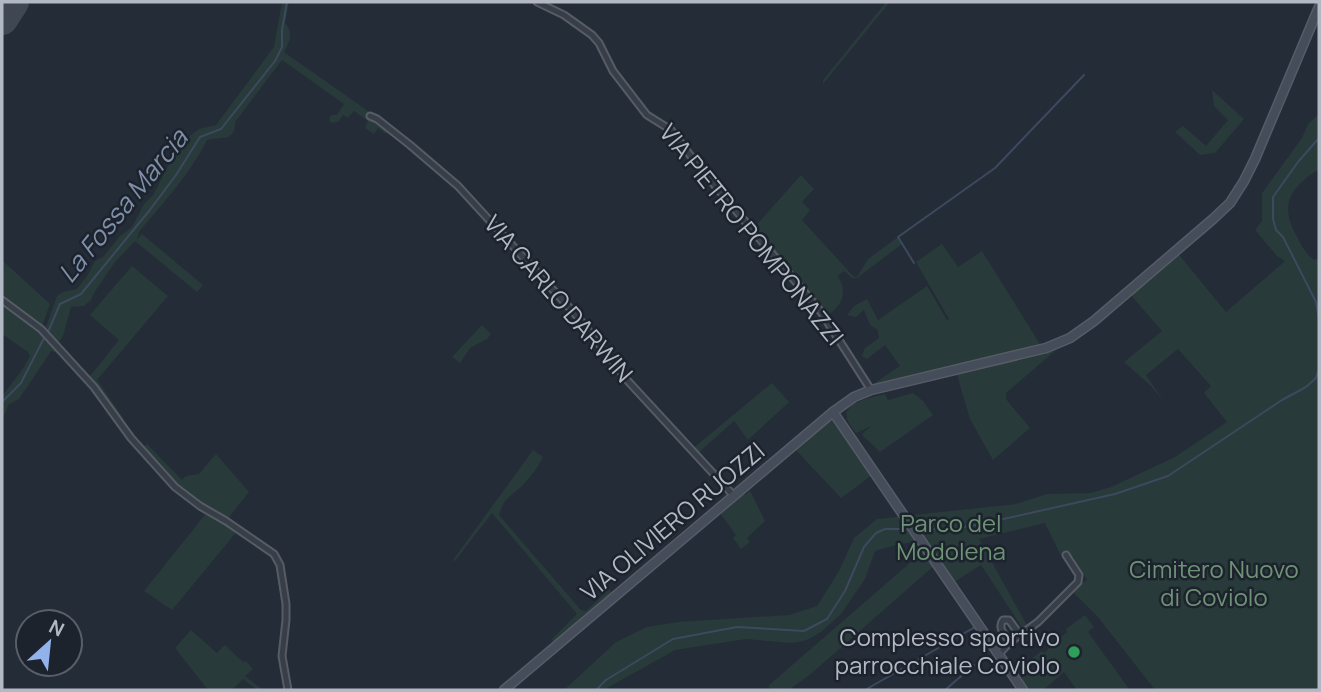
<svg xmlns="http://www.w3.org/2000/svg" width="1321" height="692" viewBox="0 0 1321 692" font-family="Manrope,sans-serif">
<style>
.green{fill:#293a3a}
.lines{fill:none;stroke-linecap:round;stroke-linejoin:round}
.stream{stroke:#3c495e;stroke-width:2}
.runway{stroke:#3f4752;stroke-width:32}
.street-casing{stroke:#565c66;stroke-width:9}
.secondary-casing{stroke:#565c66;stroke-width:11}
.street{stroke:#383e48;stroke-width:5}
.secondary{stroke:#464d5a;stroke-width:8}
.leisure-dot{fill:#2e9e5b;stroke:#1d232d;stroke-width:2.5}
.labels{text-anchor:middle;stroke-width:5;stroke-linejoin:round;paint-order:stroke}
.street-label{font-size:24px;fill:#b3b9c4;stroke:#1d232d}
.park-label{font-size:24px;fill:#6d9276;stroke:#1d232d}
.poi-label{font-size:24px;fill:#b3b9c4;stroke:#1d232d;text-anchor:end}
.water-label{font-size:26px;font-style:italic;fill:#7e8fa9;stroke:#1d232d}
</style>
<rect width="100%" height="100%" fill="#242c37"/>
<g class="green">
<path d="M282,2H289L285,23C294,33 290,41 284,52L368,111L370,116L390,129L386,134L378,128L374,134L365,128L368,121L354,111L348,118L343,115L339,121L333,123L329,121L331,115H337L344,104L282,60L235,122C235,143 222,136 207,140C190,174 163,203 139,232L137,239L142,234L203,285L197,292L135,241L115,262L94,293L91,300L84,306L71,307L63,336L56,346L63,353L51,351L19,399L9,404L2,420V396L22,370L30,356L28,352L2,334V260L50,304L41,329L44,332L57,296L63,292L77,289L87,276L95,261L103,257L119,237L132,227L144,204L153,195L169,164L190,136L199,129L216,125L274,47Z"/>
<polygon points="886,2 890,2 823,84 823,80"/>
<polygon points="1212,90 1244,119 1215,153 1200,155 1175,132 1183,126 1206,146 1228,120 1214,106"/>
<path d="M1319,114V169C1293,186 1279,202 1295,233C1301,244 1304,252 1314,260L1319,258V690H1155L1098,617L1072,591L1087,580L1072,555L1062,558L1045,523L979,539L1029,629L1025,632L981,565L951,584L936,564L812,673L789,690H772L768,686L926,549L921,541L899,544L875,551L865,579L841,614L821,632L809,639L799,642L791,643L746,639L675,650L609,687L605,690H564L616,642L647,627L678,622L789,615L817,606L839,571L854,538L877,519L1016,504L1047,494L1090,493L1111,487L1175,457L1227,422L1204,393L1211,386L1178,349L1146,375L1164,402L1151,386L1124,362L1162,331L1128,292L1176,251L1226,312L1285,261L1277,256L1255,230L1262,221V193L1302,138L1308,124Z"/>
<path d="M801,175L814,189L802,202L810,210L802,220L854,277H857L868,259L898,237L902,244L857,278H852L844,271L838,276C849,294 841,308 824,317L752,230Z"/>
<polygon points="942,244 958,267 982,251 1043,349 1070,338 1006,393 1006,399 1030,428 993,460 970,419 957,375 996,366 998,361 869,387 900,366 885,345 867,359 862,356 865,348 879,338 878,330 870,325 864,310 856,317 847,315 854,306 867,299 878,320 927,286 947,320 949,319 916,262"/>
<polygon points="132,266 168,296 97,380 123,418 119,422 87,380 119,340 90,315"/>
<polygon points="482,325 491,334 487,339 470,348 460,363 452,357"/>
<polygon points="772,383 789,402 748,440 734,421 696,455 691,450"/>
<path d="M913,393L923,401L933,415L880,452L862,435L865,431L872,426L856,433C853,429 848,423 847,418C842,402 874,397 885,394L888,400Z"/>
<polygon points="834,421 843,426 875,473 841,498 793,447 827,422"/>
<polygon points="147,444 182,480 186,476 199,474 216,454 249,492 226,521 239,529 172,610 144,591 208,511 186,496 141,449"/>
<path d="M533,450L543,457C538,468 531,476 523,485C510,498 505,495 499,515L581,610L586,611L609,589L613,594L556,643L551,640L577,614L492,513L455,561L453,560Z"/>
<polygon points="750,491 765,521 747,538 750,542 741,549 733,538 736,535 720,513 742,494 745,495"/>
<polygon points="1085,615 1094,627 1088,632 1129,689 1077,690 1064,672 1043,690 1028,690 1020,679 1036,667 1031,659 1042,651 1044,653 1067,632 1066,629"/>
<polygon points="191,630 217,653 225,645 243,662 246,661 253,669 245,676 263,690 257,690 243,679 232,690 208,690 175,648"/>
</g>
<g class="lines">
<g class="stream">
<polyline points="1319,138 1298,162 1273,197 1273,219 1276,230 1283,237 1316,302 1319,318"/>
<polyline points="914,263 898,237 995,168 1084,75"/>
<polyline points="48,332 60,304 81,294 149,211 176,175 200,137 221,129 275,61 282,47 282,30 287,2"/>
<polyline points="2,402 21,383 45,336"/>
<polyline points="918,529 953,529 981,524 1115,494 1168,476 1282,400 1306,387 1316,378 1319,369"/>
<polyline points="596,690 606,680 673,639 737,627 804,631 827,619 845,591 864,547 876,533 885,529 909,529"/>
<polyline points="865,690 975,627"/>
<polyline points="945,690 974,665"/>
</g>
<polyline class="runway" points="2,19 13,2"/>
<defs>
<g id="street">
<polyline points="537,2 564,15 592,35 599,43 613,71 643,110 647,115 671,130 696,163 821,312 871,390"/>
<polyline points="370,116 377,119 410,145 458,186 577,316 627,380 734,496"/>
<polyline points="2,300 41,329 94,387 131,438 175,487 200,506 226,521 274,554 280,565 286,604 286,620 282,656 288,690"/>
<path d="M1010,642C1005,635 997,628 1003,620H1009L1020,635"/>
<polyline points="999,654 1010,642 1038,622 1078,582 1079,575 1066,555"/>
</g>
<g id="secondary">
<polyline points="833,412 1023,690"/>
<polyline points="504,690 833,412 854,397 871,390 1046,348 1070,338 1094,321 1213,219 1230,203 1244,181 1255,159 1319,7"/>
</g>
</defs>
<use href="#street" class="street-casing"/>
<use href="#secondary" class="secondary-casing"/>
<use href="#street" class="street"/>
<use href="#secondary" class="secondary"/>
</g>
<circle class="leisure-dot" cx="1074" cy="652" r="7"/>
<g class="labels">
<g class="street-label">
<text transform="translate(751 235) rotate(51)" y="8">VIA PIETRO POMPONAZZI</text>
<text transform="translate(558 299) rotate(49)" y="8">VIA CARLO DARWIN</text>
<text transform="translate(673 522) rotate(-40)" y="8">VIA OLIVIERO RUOZZI</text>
</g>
<g class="park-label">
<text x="951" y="532">Parco del<tspan x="951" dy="28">Modolena</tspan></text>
<text x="1214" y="578">Cimitero Nuovo<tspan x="1214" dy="28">di Coviolo</tspan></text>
</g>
<g class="poi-label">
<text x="1060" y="646">Complesso sportivo<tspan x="1060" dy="28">parrocchiale Coviolo</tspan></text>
</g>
<g class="water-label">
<text transform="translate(123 206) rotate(-51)" y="9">La Fossa Marcia</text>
</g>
</g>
<rect width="1321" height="692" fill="none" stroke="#b3b9c4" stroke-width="7"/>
<g transform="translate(49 643) rotate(27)"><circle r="33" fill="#1d232d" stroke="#595f69" stroke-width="2"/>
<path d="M0-5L12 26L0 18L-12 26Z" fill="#91b2ea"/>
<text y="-10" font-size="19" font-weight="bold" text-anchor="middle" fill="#b3b9c4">N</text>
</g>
</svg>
